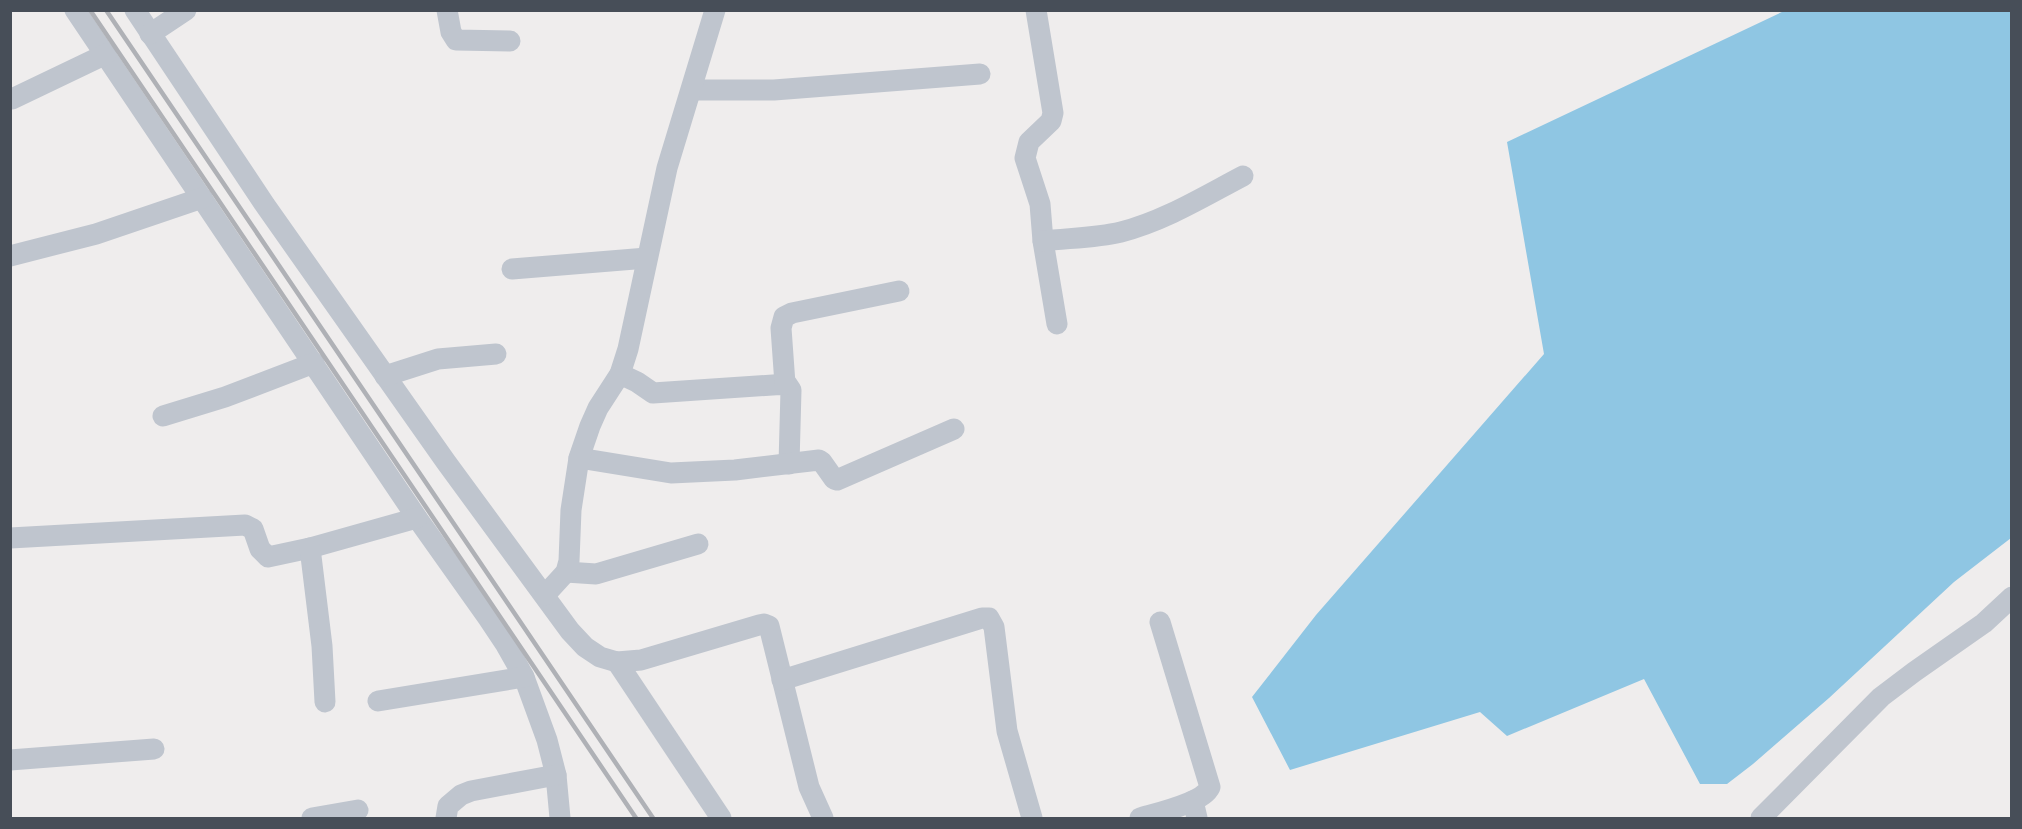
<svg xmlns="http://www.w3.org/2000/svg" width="2022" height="829" viewBox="0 0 2022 829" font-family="Overpass,sans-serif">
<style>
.water{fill:#8fc6e3}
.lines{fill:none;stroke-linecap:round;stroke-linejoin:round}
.street{stroke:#bfc5ce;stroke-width:21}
.rail{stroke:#afb1b6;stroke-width:4.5}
</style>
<rect width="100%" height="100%" fill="#efeded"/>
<polygon class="water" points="1784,11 2011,11 2011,538 1954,582 1829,698 1753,764 1727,784 1700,784 1644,679 1507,736 1480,712 1290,770 1252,697 1316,615 1544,354 1507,142"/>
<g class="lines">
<g class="street">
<polyline points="75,10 417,518 488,618 506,645 524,677 547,740 556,775 560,818"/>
<polyline points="135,10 265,205 446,462 570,631 585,647 600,657 617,662 641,660 759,625 764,624 769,626 809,787 823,818"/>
<polyline points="447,10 451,32 456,40 510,41"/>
<polyline points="1036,10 1053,113 1051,121 1029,142 1025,158 1040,204 1043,241 1057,324"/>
<polyline points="150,34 186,10"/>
<polyline points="692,90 774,90 980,74"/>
<polyline points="12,99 106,54"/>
<path d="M1043,241C1068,238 1096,238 1121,232C1164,221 1203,197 1243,176"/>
<polyline points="10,256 96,234 202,198"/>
<polyline points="512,269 647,258"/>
<polyline points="620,374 637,382 653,393 787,384 791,390 789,464"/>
<polyline points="385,376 438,359 496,354"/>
<polyline points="785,384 781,328 784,317 792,313 899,291"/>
<polyline points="163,416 225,397 314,363"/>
<polyline points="579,458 671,473 735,470 819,460 822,462 834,479 837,480 954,429"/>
<polyline points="10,538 245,525 253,529 260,549 268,557 310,548 417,518"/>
<polyline points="310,548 322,646 325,702"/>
<polyline points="566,572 596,574 698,544"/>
<polyline points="545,595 566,572 569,561 571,510 579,458 590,426 598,408 620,374 628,349 667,168 715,10"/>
<polyline points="617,662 721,818"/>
<polyline points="782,680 982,618 989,618 994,627 1007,731 1032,818"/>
<polyline points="378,701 524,677"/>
<polyline points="10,760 154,749"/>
<polyline points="1193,801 1197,818"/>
<polyline points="312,818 358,810"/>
<polyline points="446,818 448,806 461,795 471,791 556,775"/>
<path d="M1140,818C1157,813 1203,803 1210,787L1160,622"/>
<polyline points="1761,818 1881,697 1914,672 1984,623 2012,597"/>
</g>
<g class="rail">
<polyline points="90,10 636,818"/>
<polyline points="106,10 653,818"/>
</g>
</g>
<rect width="2022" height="829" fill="none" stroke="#474e58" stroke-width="24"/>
</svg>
